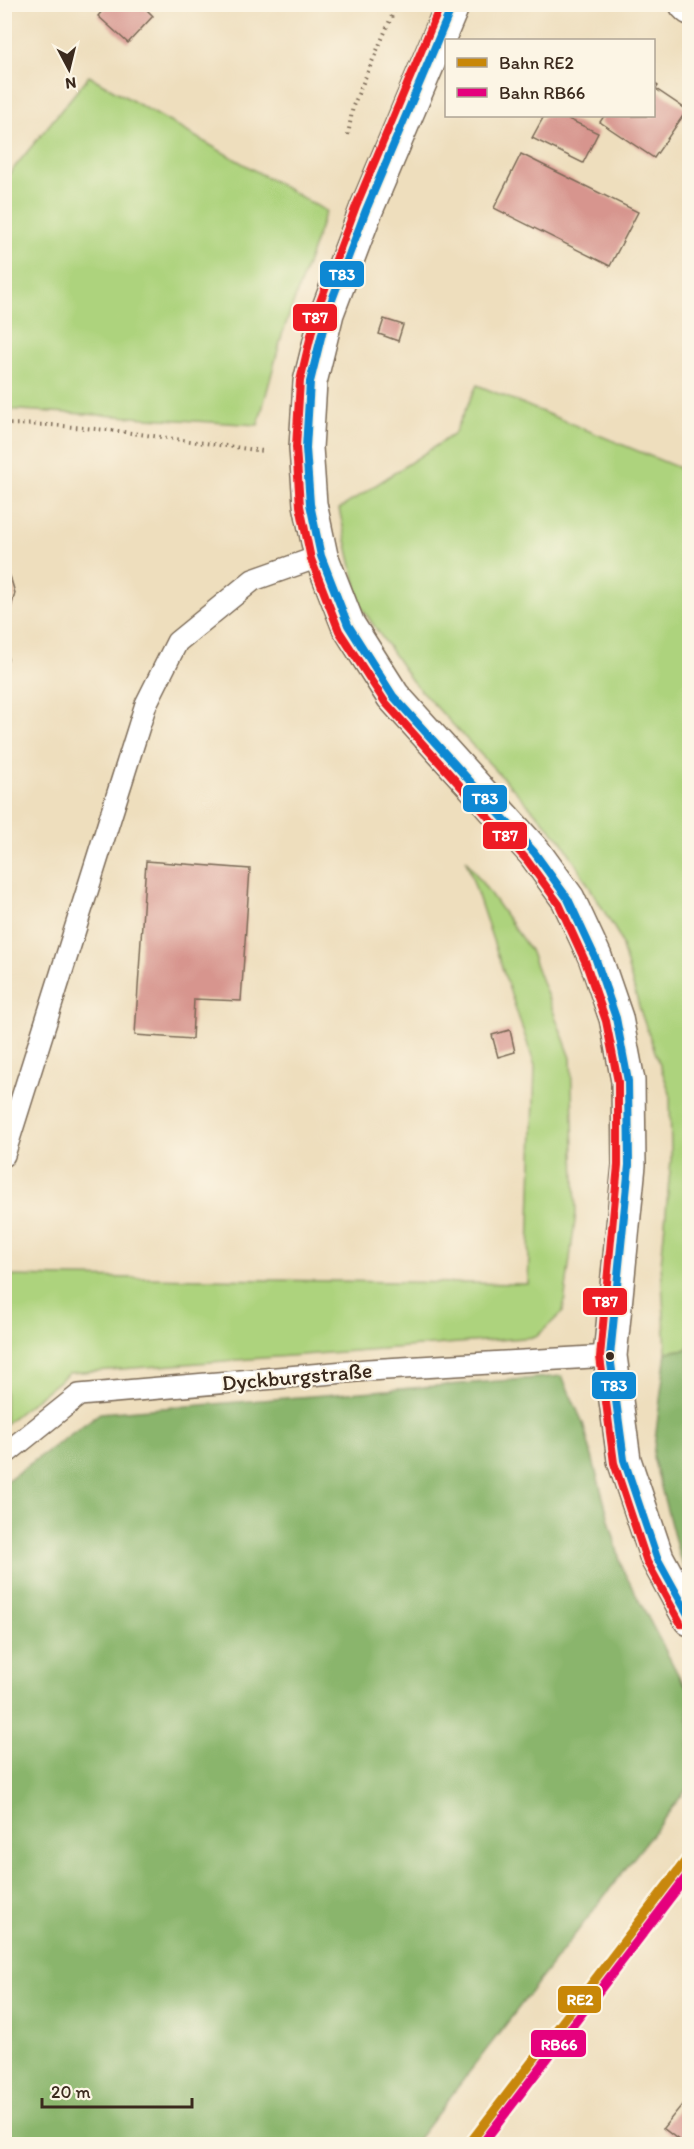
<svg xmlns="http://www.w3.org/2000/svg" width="694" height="2149" viewBox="0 0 694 2149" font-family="Itim,sans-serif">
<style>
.green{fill:#add37d;stroke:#747e4e;stroke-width:1.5}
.forest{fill:#8ab56c;stroke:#627045;stroke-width:1.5}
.building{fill:#d7958e}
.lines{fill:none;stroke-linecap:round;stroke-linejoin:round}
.service-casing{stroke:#7a6956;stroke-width:24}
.minor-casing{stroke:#7a6956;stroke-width:36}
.path{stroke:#7a6956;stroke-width:4;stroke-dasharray:1.5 4.5;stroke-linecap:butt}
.service{stroke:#fff;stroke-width:21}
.minor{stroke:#fff;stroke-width:33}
.bus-1-casing{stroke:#fcf5e5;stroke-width:12}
.bus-2-casing{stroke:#fcf5e5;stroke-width:12}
.bus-1{stroke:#0e88d3;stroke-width:8}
.bus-2{stroke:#ed1c24;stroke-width:8}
.rail-1-casing{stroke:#fcf5e5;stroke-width:14}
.rail-2-casing{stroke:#fcf5e5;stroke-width:14}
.rail-1{stroke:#c88708;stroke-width:9}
.rail-2{stroke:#e5007d;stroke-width:9}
.bus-dot{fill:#3b2a1e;stroke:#fcf5e5;stroke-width:2}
.labels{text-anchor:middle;stroke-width:4.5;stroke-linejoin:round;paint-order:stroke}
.street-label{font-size:22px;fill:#3b2a1e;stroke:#fcf5e5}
.line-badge{stroke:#fcf5e5;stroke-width:2}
.badge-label{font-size:16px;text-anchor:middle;font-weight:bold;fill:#fff}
</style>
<rect width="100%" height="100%" fill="#fcf5e5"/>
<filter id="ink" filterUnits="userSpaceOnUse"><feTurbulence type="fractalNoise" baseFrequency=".0167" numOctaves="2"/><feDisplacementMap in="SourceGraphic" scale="12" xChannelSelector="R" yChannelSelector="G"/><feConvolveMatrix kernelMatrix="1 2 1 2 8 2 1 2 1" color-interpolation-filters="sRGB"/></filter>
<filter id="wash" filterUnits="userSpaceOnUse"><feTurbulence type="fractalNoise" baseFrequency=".008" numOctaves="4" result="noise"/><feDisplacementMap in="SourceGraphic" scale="24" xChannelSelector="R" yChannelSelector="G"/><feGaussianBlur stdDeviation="1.35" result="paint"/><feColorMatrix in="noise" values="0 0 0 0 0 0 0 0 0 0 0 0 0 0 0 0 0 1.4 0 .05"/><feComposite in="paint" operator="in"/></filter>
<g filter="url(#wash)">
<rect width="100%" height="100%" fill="#eedebd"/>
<g class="green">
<polygon points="89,76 326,211 282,335 258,425 5,409 5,179"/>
<polygon points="477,385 689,472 689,1349 666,1352 661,1264 671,1160 670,1093 641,1013 619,936 562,841 412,681 361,607 339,509 454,434"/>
<polygon points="466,860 530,950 571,1058 576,1213 563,1312 536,1337 69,1373 5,1424 5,1276 528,1284 535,1066"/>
</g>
<g class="forest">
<polygon points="689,1349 690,1349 689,1576 680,1559 653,1457 666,1352"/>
<polygon points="562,1376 583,1423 622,1568 679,1676 689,1690 689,1786 414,2144 5,2144 5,1482 100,1413"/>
</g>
<g id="blocks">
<g class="building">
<polygon points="108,4 141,4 153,16 128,43 98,16"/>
<polygon points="654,83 658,86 656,89 687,110 654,158 600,122 604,116 654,116"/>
<polygon points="544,116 562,116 598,133 583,163 532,138"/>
<polygon points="521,154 638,212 610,266 494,208"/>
<polygon points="384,319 403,325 398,341 379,334"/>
<polygon points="5,571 10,576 15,593 11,608 5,615"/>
<polygon points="5,648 8,659 5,672 4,672"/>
<polygon points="146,861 250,869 241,1001 194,999 192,1039 135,1035"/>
<polygon points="510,1030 515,1052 498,1057 492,1035"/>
<polygon points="690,2095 690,2144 684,2144 663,2128"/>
</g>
</g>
</g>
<g filter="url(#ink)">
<use href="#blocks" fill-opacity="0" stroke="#7a6956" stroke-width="1.5"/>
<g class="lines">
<defs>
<g id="service">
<polyline points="4,1155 146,704 177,642 253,580 321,556"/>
<polyline points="4,1455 79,1395 368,1370 610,1356"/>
</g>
<g id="minor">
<polyline points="453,4 366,210 327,313 310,382 306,448 310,504 321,556 348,625 393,696 534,852 568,899 595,957 616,1018 628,1081 629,1165 610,1356 624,1460 657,1558 690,1619"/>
<polyline points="686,4 690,8"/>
</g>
</defs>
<use href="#service" class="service-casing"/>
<use href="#minor" class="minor-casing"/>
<g class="path">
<polyline points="348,135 353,106 397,4"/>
<polyline points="4,424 52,425 117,431 263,451"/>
</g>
<use href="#service" class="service"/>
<use href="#minor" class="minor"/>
<defs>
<polyline id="bus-1" points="453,4 366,210 327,313 310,382 306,448 310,504 321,556 348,625 393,696 534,852 568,899 595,957 616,1018 628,1081 629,1165 610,1356 624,1460 657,1558 690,1618"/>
<polyline id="bus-2" points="441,4 356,206 317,310 300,381 296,447 300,506 311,559 339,631 385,702 526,859 559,904 585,961 606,1021 618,1082 618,1165 600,1357 614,1463 647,1562 681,1624"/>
</defs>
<use href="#bus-1" class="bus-1-casing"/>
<use href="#bus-2" class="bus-2-casing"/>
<use href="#bus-1" class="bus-1"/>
<use href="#bus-2" class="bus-2"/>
<defs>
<polyline id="rail-1" points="469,2144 690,1855"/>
<polyline id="rail-2" points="482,2144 690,1872"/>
</defs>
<use href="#rail-1" class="rail-1-casing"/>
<use href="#rail-2" class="rail-2-casing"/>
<use href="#rail-1" class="rail-1"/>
<use href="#rail-2" class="rail-2"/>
</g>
</g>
<circle class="bus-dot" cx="610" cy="1356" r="5"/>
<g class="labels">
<g class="street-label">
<text transform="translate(297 1376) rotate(-5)" y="8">Dyckburgstraße</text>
</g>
</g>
<g class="line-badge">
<rect x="319" y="260" width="46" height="28" rx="6" fill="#0e88d3"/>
<rect x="292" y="303" width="46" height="29" rx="6" fill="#ed1c24"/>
<rect x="462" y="784" width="46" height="29" rx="6" fill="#0e88d3"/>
<rect x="482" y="821" width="46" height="29" rx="6" fill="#ed1c24"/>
<rect x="582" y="1287" width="46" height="29" rx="6" fill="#ed1c24"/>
<rect x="591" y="1371" width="46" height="29" rx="6" fill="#0e88d3"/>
<rect x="557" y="1985" width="45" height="29" rx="6" fill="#c88708"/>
<rect x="530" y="2029" width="57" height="29" rx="6" fill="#e5007d"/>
</g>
<g class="badge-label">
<text x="342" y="280">T83</text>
<text x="315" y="323">T87</text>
<text x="485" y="804">T83</text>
<text x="505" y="841">T87</text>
<text x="605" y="1307">T87</text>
<text x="614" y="1391">T83</text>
<text x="580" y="2005">RE2</text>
<text x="559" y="2050">RB66</text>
</g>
<rect width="694" height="2149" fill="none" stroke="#fcf5e5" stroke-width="24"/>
<rect x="445" y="39" width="210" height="78" fill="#fcf5e5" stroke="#afa495" stroke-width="1.5"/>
<rect x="457" y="58" width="30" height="9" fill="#c88708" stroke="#afa495" stroke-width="1.5"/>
<text x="499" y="69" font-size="18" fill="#3b2a1e">Bahn RE2</text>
<rect x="457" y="88" width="30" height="9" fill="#e5007d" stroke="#afa495" stroke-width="1.5"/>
<text x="499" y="99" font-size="18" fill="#3b2a1e">Bahn RB66</text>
<g transform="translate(69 69) rotate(173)" stroke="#fcf5e5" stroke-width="4.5" paint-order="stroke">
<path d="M0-4.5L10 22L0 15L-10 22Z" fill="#3b2a1e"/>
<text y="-9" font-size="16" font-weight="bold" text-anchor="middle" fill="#3b2a1e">N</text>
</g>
<path d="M42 2098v9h150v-9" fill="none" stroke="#3b2a1e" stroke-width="3"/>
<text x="51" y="2098" font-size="18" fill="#3b2a1e" stroke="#fcf5e5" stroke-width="4.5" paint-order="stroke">20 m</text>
</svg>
